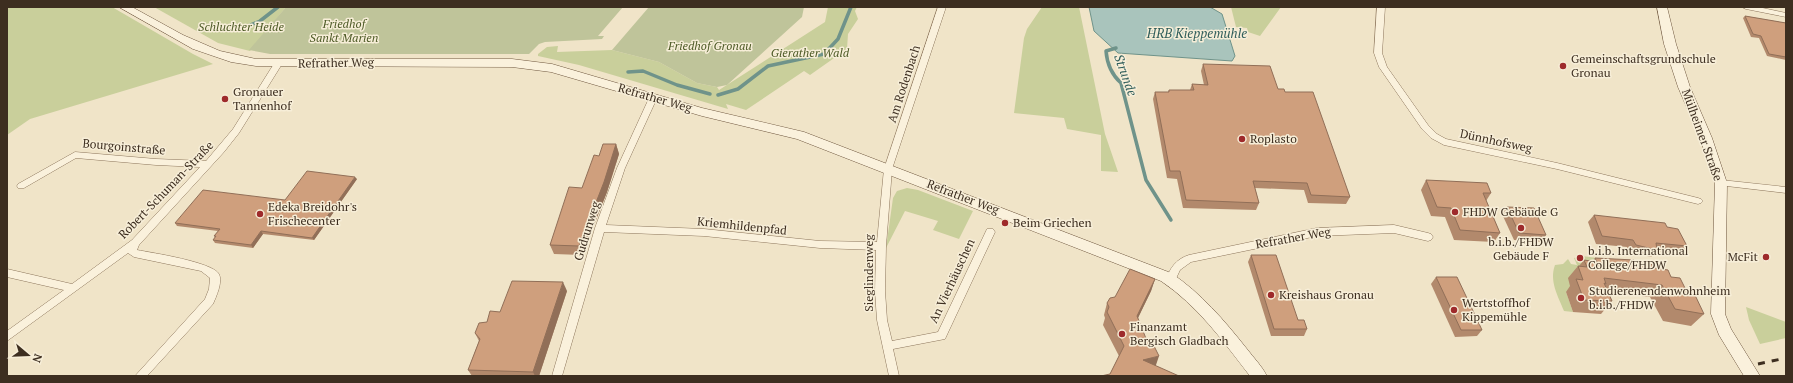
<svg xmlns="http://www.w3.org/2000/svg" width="1793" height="383" viewBox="0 0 1793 383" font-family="'PT Serif',serif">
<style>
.green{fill:#c9cf9b}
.cemetery{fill:#bfc49a}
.water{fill:#a9c4bc;stroke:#6f938a}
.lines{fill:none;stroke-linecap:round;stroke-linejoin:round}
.stream{stroke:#6f938a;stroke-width:3.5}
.street-casing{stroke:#8d765c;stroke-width:1}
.secondary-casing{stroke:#6f573f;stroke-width:1}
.street{fill:#faf1dc;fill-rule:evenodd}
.secondary{fill:#faf1dc;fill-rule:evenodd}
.rail{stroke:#3d2e20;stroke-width:3;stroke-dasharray:7 7;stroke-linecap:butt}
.wall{fill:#b2896c}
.shaded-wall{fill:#916f58}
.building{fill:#cf9f7d;stroke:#916f58}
.poi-dot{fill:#9e2a2b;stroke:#f7eed8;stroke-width:1.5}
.labels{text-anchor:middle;stroke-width:3;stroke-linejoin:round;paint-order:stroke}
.park-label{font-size:12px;font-style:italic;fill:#4d5a26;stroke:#f7eed8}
.poi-label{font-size:12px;fill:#3d2e20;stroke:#f7eed8;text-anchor:start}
.street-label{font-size:12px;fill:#3d2e20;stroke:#f7eed8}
.water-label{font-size:13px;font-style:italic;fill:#2f5d5a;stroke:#f7eed8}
</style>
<rect width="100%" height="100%" fill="#f0e4c8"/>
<g class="green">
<polygon points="7,7 112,7 193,54 213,64 30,119 7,135"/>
<polygon points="154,7 286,7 250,51 218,43"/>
<polygon points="828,7 857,7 855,11 858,19 848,34 847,49 810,75 804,71 746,110 726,104 728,109 579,65 538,56 538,54 547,47 558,46 557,52 612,50 659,62 697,83 717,87 719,90 825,22"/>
<polygon points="1042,7 1079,7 1105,134 1118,172 1101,171 1101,135 1067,129 1064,118 1014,113 1024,38 1027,29"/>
<polygon points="1231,7 1281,7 1260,36 1248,32 1247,28 1236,27"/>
<polygon points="907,188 918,190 973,211 959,239 933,230 938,221 905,211 886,248 893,198 897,191"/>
<path d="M1582,256L1605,259L1573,292H1566L1573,312L1564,311C1558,296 1549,281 1555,265L1563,264L1568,259L1571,264L1577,265L1574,258Z"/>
<polygon points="1746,307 1786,322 1786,338 1760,344 1749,320"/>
</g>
<g class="cemetery">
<polygon points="286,7 623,7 598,36 604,36 602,39 545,42 539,44 529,54 270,54 249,50"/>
<polygon points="649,7 804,7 802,17 727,85 717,87 697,83 659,62 612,50"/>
</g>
<polygon class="water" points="1089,7 1210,7 1222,14 1235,56 1232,61 1118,53 1094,31"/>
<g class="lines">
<g class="stream">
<polyline points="241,29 260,21 278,7"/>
<path d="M1116,48L1106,51C1107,64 1111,74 1121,83L1146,180L1171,220"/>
<polyline points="628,72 643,71 677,85 710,94"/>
<polyline points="718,95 738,89 768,66 824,54 838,39 851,7"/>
</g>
<defs>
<g id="street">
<polygon points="938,7 946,7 892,169 886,246 885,291 887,320 892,341 938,332 987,229 993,229 995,232 945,339 893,349 899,376 889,376 877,320 875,291 876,250 820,248 704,236 604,232 562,376 552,376 595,228 617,168 650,96 656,96 657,98 625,168 606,225 704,229 820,241 877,242 884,169"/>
<polygon points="1377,7 1385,7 1382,53 1387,67 1428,125 1437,134 1446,139 1557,163 1698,198 1701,199 1703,201 1701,203 1698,204 1557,169 1444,145 1431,138 1422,129 1379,67 1374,53"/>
<polygon points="1742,7 1758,7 1786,13 1786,17 1746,9"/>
<path d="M278,61L282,64L239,133L224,152L139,245L137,250C153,253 212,262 219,274C223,282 216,297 213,304L147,376H135L205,299L209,289L210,278L201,271L134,257L128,253L7,341V331L64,290L7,277V269L72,284L132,240L200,167L156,165L76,158L24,188H18L17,186L18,184L75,152L156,159L206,161L233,129L275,62Z"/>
<polygon points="1721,180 1786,187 1786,193 1718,185 1717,183 1718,181"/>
<path d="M1394,225L1428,233L1431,234L1433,237L1431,240L1428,241L1394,233L1317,236L1191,262L1180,270L1174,283L1171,284L1168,283L1166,280C1170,268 1176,259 1189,255L1317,228Z"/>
</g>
<g id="secondary">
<path d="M119,7H132L183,35L220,51L256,59H512L552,64L702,108L804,132L1171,273C1201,293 1224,320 1247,349C1253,357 1262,366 1267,376H1250C1223,341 1198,306 1161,281L797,139L702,116L551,72L512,67L256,66L231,62L193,49Z"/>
<polygon points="1657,7 1667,7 1676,44 1690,87 1712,138 1727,183 1725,314 1731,329 1760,376 1744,376 1719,335 1711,314 1715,183 1700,138 1678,87 1664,44"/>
</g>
</defs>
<use href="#street" class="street-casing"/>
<use href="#secondary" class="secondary-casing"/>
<use href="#street" class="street"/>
<use href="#secondary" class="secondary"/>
<polyline class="rail" points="1758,364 1786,358"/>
</g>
<g class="wall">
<polygon points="1745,16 1786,23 1786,60 1767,56 1759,38 1751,37 1743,18"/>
<polygon points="1203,64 1285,92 1350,197 1346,204 1308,203 1304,190 1255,188 1259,203 1256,210 1183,208 1177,179 1167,178 1153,99 1155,92 1168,92 1169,90 1190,90 1192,84 1204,85 1201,71"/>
<polygon points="616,144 619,154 607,192 582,255 554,254 550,245 582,188 599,156"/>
<polygon points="357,179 314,240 263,234 253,248 215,243 213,240 215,237 214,236 218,231 177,226 175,223 285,200"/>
<polygon points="1426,180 1491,193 1486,201 1500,233 1494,242 1454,240 1445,217 1431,216 1421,190"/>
<polygon points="1507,207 1546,235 1541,242 1514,240 1502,214"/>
<polygon points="1594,215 1667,227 1687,246 1680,253 1657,251 1651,257 1629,252 1627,247 1596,244 1588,222"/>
<polygon points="1251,255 1298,320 1307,329 1304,336 1271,336 1248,262"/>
<polygon points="1595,258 1634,262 1655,268 1671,277 1687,292 1704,314 1691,326 1663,321 1650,297 1608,292 1612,301 1601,314 1573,312 1566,292 1570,286 1568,278 1578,266 1579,266 1584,260 1593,261"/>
<polygon points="1436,277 1482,330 1477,336 1455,337 1431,284"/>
<polygon points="1155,279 1151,291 1138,318 1155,366 1110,374 1119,356 1103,325 1105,318 1104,315 1107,303 1115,297"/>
<polygon points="567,291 539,376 472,376 468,370 479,341 475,333 500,312"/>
</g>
<g class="shaded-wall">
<polygon points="616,144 619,154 607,192 582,255 579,246"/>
<polygon points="355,177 357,179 314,240 312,238"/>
<polygon points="261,231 263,234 253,248 251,245"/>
<polygon points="1155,279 1151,291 1133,328 1137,316"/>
<polygon points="563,282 567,291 539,376 535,376 533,372"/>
<polygon points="1159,356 1155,368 1143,360"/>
</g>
<g class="building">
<polygon points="1745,16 1786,23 1786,57 1769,54 1761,36 1753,34"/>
<polygon points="1203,64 1270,66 1278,89 1284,89 1285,92 1313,92 1350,197 1311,195 1307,183 1253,181 1259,203 1186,200 1180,171 1170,171 1155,92 1169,92 1169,90 1194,90 1192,84 1208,85"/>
<polygon points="603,144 616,144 604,182 579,246 550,245 569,187 582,188 594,155 599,156"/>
<polygon points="307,171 355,177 312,238 261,231 251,245 213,240 216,236 214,236 220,229 175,223 203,190 285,200"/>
<polygon points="1426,180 1487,183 1491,193 1483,193 1500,233 1460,230 1451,208 1437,207"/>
<polygon points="1507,207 1534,208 1546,235 1519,233"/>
<polygon points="1594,215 1665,223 1667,227 1678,229 1687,246 1656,243 1657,250 1636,245 1633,240 1602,236"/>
<polygon points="1251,255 1276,255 1298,320 1304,320 1307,329 1274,329"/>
<polygon points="1595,258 1634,260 1634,262 1654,265 1655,268 1668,270 1671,277 1680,278 1687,292 1694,293 1704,314 1675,309 1662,285 1604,278 1606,284 1604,283 1612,301 1584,300 1576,279 1583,280 1578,266 1587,267 1584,260 1597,262"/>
<polygon points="1130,269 1155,279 1137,316 1147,341 1151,340 1159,356 1143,360 1179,376 1101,376 1110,374 1124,346 1107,312 1109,307 1107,303 1110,298 1115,297"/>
<polygon points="1436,277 1457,277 1482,330 1461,330"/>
<polygon points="512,281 563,282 533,372 468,370 480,339 475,333 479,323 487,322 490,311 500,312"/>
</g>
<g class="poi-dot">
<circle cx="1563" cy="66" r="4"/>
<circle cx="225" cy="99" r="4"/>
<circle cx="1242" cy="139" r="4"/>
<circle cx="1455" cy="212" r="4"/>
<circle cx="260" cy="214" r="4"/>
<circle cx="1005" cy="223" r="4"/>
<circle cx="1521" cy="228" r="4"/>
<circle cx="1766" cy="257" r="4"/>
<circle cx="1580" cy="258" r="4"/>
<circle cx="1271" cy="295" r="4"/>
<circle cx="1581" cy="298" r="4"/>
<circle cx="1454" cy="310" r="4"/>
<circle cx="1122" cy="334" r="4"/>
</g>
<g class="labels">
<g class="park-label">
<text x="344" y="28">Friedhof<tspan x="344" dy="14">Sankt Marien</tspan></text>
<text x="241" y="31">Schluchter Heide</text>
<text x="710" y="50">Friedhof Gronau</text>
<text x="810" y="57">Gierather Wald</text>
</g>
<g class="poi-label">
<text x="1571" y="63">Gemeinschaftsgrundschule<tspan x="1571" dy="14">Gronau</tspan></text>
<text x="233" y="96">Gronauer<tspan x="233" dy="14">Tannenhof</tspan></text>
<text x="1250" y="143">Roplasto</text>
<text x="268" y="211">Edeka Breidohr's<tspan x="268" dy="14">Frischecenter</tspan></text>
<text x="1463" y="216">FHDW Gebäude G</text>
<text x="1013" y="227">Beim Griechen</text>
<text x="1521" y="246" text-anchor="middle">b.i.b./FHDW<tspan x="1521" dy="14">Gebäude F</tspan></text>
<text x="1588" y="255">b.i.b. International<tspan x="1588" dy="14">College/FHDW</tspan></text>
<text x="1758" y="261" text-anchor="end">McFit</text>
<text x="1589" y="295">Studierenendenwohnheim<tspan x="1589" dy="14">b.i.b./FHDW</tspan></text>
<text x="1279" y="299">Kreishaus Gronau</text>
<text x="1462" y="307">Wertstoffhof<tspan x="1462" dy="14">Kippemühle</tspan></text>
<text x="1130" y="331">Finanzamt<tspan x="1130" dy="14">Bergisch Gladbach</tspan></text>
</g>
<g class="street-label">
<text transform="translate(336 63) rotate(-1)" y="4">Refrather Weg</text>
<text transform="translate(904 84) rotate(-72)" y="4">Am Rodenbach</text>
<text transform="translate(655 98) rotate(16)" y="4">Refrather Weg</text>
<text transform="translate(1702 135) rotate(70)" y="4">Mülheimer Straße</text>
<text transform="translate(1496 141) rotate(12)" y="4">Dünnhofsweg</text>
<text transform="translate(124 147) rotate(5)" y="4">Bourgoinstraße</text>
<text transform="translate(166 190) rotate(-46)" y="4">Robert-Schuman-Straße</text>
<text transform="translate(963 197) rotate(21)" y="4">Refrather Weg</text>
<text transform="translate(742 226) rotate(6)" y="4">Kriemhildenpfad</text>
<text transform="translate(587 231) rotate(-73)" y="4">Gudrunweg</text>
<text transform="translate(1293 238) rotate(-10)" y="4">Refrather Weg</text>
<text transform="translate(869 273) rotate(-90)" y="4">Sieglindenweg</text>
<text transform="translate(952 281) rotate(-65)" y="4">An Vierhäuschen</text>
</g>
<g class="water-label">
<text x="1197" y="38">HRB Kieppemühle</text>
<text transform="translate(1126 75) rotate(70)" y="5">Strunde</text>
</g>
</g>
<rect width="1793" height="383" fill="none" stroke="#3d2e20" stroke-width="16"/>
<g transform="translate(28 355) rotate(109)" stroke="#f7eed8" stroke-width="3" paint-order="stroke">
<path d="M0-3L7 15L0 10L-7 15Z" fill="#3d2e20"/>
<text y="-6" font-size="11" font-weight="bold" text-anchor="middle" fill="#3d2e20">N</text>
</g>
</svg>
